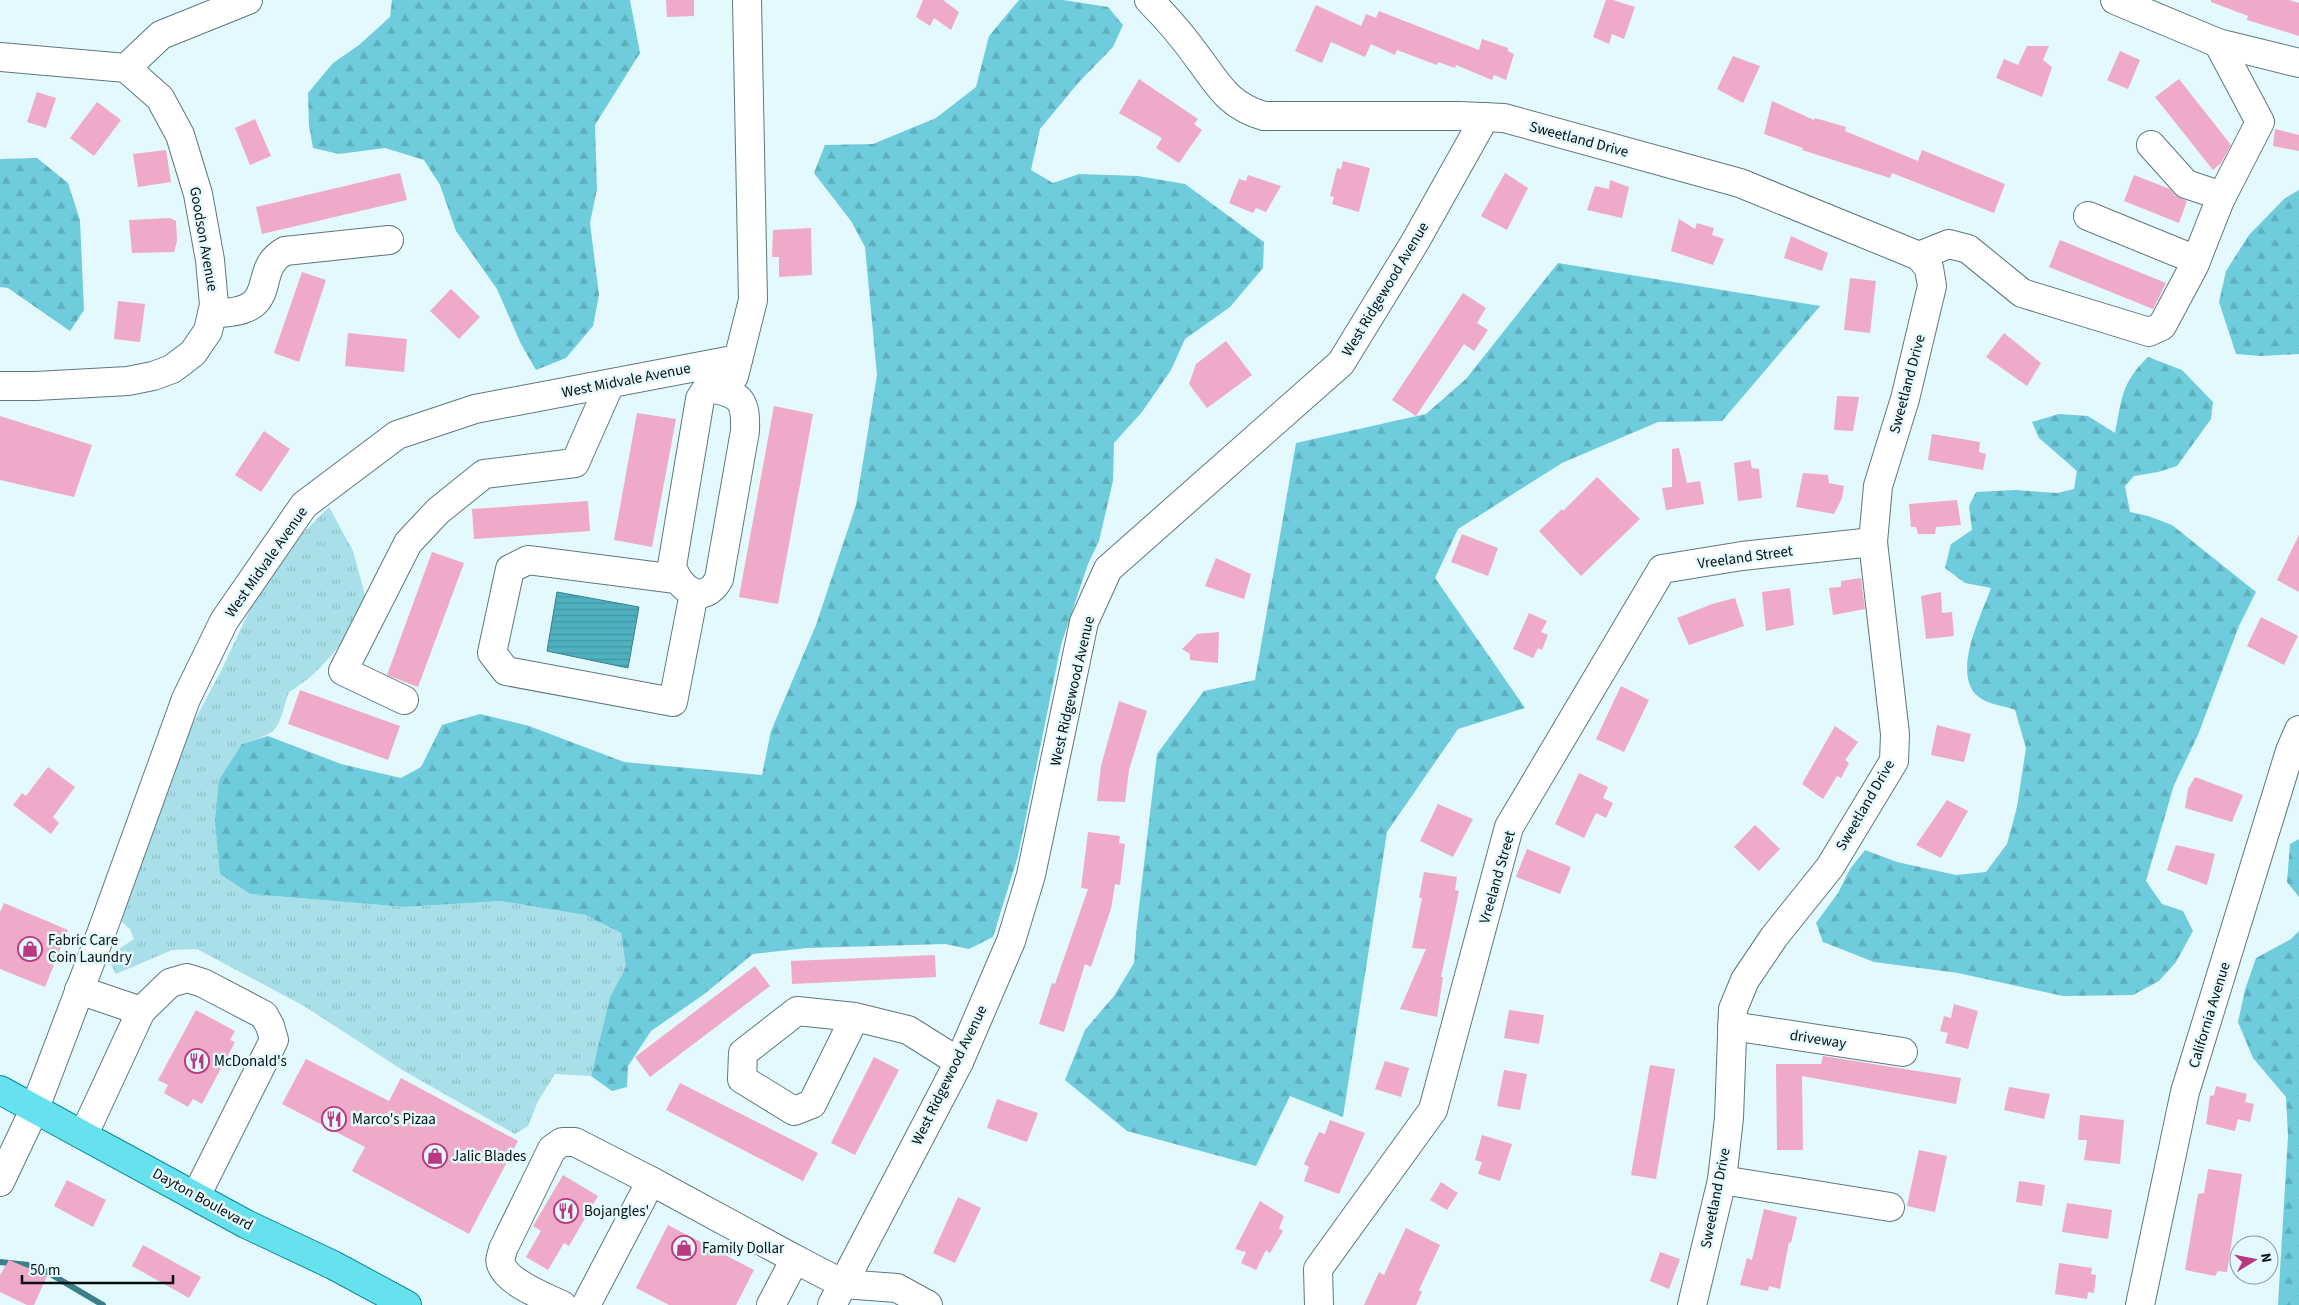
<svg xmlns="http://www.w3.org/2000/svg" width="2299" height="1305" viewBox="0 0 2299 1305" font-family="'Source Sans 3',sans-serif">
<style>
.grass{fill:url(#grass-tufts)}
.forest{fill:url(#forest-firs)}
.water{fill:url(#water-rules);stroke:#39808b}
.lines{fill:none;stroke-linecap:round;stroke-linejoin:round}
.stream{stroke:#39808b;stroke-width:6}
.building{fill:#efa9c9}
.minor-casing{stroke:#5e787c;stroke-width:30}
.major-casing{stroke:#048a9a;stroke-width:30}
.minor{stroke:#fff;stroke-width:28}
.major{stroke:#68e1ef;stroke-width:28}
.labels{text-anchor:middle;stroke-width:5;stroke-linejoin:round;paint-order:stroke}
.street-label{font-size:15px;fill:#060f11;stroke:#e3f9fd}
.poi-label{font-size:15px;fill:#060f11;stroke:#e3f9fd;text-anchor:start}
</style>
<defs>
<pattern id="grass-tufts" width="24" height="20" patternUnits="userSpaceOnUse" patternTransform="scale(1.25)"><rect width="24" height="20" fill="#a8dfe8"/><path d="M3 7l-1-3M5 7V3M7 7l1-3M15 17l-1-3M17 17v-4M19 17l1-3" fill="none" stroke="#8fbec6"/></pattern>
<pattern id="forest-firs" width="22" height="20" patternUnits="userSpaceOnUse" patternTransform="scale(1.25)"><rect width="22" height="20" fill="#6eccdc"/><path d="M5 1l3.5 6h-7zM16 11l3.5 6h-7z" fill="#5eaebc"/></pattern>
<pattern id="water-rules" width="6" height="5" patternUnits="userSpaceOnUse" patternTransform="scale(1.25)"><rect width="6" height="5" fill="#4fb0bf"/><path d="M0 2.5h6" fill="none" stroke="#4396a3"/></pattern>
</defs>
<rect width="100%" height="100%" fill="#e3f9fd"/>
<path class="grass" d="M329,507L353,551L368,606C347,637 322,673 289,692C276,730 283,731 242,744L220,874L250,894L405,907L500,901L585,915L621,933L626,967L610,997L591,1076L555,1074L538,1101L528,1126L515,1134L404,1071L304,1006L197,949L172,950L116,974L108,959L111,954L134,939L130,929L121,921L122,909L168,770L221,671L253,603L303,533Z"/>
<g class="forest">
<polygon points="392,0 630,0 640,53 595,125 597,189 590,223 599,295 593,326 566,358 536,370 521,344 497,289 456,231 440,185 424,160 385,148 339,154 313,148 309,125 308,93 333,63 359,45 390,17"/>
<polygon points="1019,0 1063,0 1108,7 1123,25 1113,47 1079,82 1040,129 1031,170 1053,183 1079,174 1138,176 1185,184 1264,242 1263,268 1230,307 1185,339 1171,370 1142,412 1114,443 1113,481 1099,541 1088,564 1061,645 1018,856 993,937 969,949 945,944 807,948 753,954 703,995 651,1031 628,1066 627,1087 612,1091 591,1076 610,997 626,967 621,933 585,915 500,901 405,907 250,894 220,874 215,821 219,780 242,744 268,736 341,764 401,778 421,767 442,725 480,714 529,726 624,762 762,775 771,731 816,625 856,505 877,375 865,247 851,221 814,173 825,145 873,144 936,118 976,87 989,36"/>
<polygon points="37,158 68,183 80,220 84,310 70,331 8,288 0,287 0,159"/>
<polygon points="2299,190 2299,354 2261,356 2236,354 2219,302 2226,271 2249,235 2285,198"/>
<polygon points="1558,263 1820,306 1722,421 1658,422 1562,463 1458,529 1435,578 1525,708 1458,729 1387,832 1343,1117 1290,1096 1256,1166 1127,1131 1065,1080 1085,1030 1114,996 1134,963 1137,924 1157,754 1204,691 1255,680 1296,443 1426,414 1466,379"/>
<path d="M2148,357L2182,370L2213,402L2211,419L2177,466L2158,472L2134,476L2125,486L2130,512L2148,516L2172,525L2256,592L2239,626L2198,735L2174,785L2146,881L2162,904L2183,911L2193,931L2176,962L2159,981L2133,995L2063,996L1958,973L1874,962L1823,942L1816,923L1838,893L1850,869L1865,850L1897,862L1956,875L1986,872L2007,844L2017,807L2026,748L2015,710C2005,706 1987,704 1979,697C1950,675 1982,614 1991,588L1965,583L1945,568L1951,544L1972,530L1969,506L1976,492L2015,490L2057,493L2074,489L2077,471L2039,438L2032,422L2059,414L2088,416L2115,433C2122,399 2121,383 2148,357Z"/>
<polygon points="2299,839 2299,897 2287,882 2290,844"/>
<polygon points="2299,931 2299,1305 2278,1305 2288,1136 2286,1097 2253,1058 2238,1022 2245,990 2256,958 2291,939"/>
</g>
<polygon class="water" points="557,592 639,607 628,668 547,651"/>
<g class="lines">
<polyline class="stream" points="0,1262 37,1266 103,1305"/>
</g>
<g class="building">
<polygon points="666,0 694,0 694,16 667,17"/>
<polygon points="923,0 943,0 959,12 951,30 934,18 930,26 916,17"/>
<polygon points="1606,0 1613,0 1635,7 1624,39 1612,34 1609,44 1593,37"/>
<polygon points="2211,0 2289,0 2299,3 2299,36 2247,20 2248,16 2211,2"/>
<polygon points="1316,5 1361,26 1366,14 1376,18 1379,11 1479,50 1482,39 1508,48 1508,51 1514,54 1506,80 1494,75 1492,80 1456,65 1455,68 1438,62 1437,65 1397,50 1395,55 1371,44 1365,57 1331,42 1322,63 1295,51"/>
<polygon points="2027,46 2049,46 2043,60 2052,67 2042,97 1996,78 2004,59 2018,65"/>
<polygon points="2120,51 2140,60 2128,89 2107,80"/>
<polygon points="1733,56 1760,66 1743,103 1717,89"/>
<polygon points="1139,79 1198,119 1194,124 1202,130 1179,163 1156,148 1162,138 1119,113"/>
<polygon points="2179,79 2231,145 2221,163 2213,170 2155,97"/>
<polygon points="37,92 56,98 46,128 27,122"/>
<polygon points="1772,101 1814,120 1815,118 1846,127 1845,131 1918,161 1922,150 2005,184 1994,213 1892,173 1890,178 1802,150 1803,148 1764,134"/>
<polygon points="97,102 121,120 94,156 70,138"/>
<polygon points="255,119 271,156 250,165 235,128"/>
<polygon points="2275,129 2299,135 2299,151 2273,146"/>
<polygon points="166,150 171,182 138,187 133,154"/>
<polygon points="1343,161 1370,168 1359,212 1332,204 1334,197 1330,196 1337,168 1341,169"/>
<polygon points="400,173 407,200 262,234 256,207"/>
<polygon points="1505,173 1528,188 1507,230 1481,216"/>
<polygon points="1248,175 1281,186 1266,212 1256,208 1253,213 1229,203 1239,179 1246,181"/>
<polygon points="2134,175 2170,189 2175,195 2187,201 2179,223 2124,201"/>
<polygon points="1610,180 1629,187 1622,218 1587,210 1595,186 1609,189"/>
<polygon points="170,218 176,221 177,241 174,252 132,253 129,220"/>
<polygon points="1679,219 1695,229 1697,223 1714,228 1712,235 1724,239 1713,265 1671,251"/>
<polygon points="811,228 812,275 779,277 779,257 772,257 773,230"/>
<polygon points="1791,236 1828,253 1822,271 1784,258"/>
<polygon points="2060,240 2166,283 2153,309 2049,267"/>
<polygon points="302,272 326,280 299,362 274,353"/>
<polygon points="1850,278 1876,281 1870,333 1844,330"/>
<polygon points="451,289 480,317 459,339 430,311"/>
<polygon points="1463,293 1486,308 1477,323 1488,330 1474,351 1464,344 1416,416 1392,400"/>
<polygon points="118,301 145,304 140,342 114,339"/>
<polygon points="348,333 407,339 404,372 345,366"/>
<polygon points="2004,333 2041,363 2027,386 1986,357"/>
<polygon points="1226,341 1252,375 1207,408 1189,384 1196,364"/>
<polygon points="1837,396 1859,397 1853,431 1834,430"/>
<polygon points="774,406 813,414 778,604 739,597"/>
<polygon points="637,413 676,419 652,547 614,540"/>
<polygon points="0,416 92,445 74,497 0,480"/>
<polygon points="264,431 290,449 261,492 235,475"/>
<polygon points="1932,434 1980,442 1979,452 1986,454 1983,470 1928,460"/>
<polygon points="1679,448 1687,483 1700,481 1704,504 1666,510 1662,488 1672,487 1672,449"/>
<polygon points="1750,460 1752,468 1759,469 1762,498 1738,501 1734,463"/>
<polygon points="1803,473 1828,475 1829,483 1844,486 1842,498 1834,514 1796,507"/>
<polygon points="1597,477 1640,519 1581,576 1539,531 1562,509 1563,511"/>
<polygon points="1957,500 1961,525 1936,527 1935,534 1918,534 1916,527 1911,527 1909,504"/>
<polygon points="588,501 590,531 474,539 472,509"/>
<polygon points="1462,534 1498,548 1488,576 1451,562"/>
<polygon points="2299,535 2299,592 2277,580"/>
<polygon points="432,552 464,563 418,687 387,675"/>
<polygon points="1216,558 1251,574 1244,599 1205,586"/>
<polygon points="1861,578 1865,609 1833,615 1829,588 1841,587 1841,581"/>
<polygon points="1790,588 1794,625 1766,631 1762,592"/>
<polygon points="1941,592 1942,613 1952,612 1954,636 1926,639 1921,596"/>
<polygon points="1735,598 1744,626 1689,645 1677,618 1712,604"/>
<polygon points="1529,613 1547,621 1541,632 1548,635 1542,650 1538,648 1533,658 1513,649"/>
<polygon points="2261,617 2298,636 2284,665 2247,646"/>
<polygon points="1219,632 1218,663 1190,660 1190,654 1182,649 1197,634"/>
<polygon points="1621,686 1649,700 1624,752 1596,739"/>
<polygon points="300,690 400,726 388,760 288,724"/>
<polygon points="1119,701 1147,711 1129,770 1125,802 1097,801 1101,766"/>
<polygon points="1937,725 1971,734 1964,762 1931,755"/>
<polygon points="1835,726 1858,742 1845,760 1849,763 1841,778 1837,776 1823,799 1802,784"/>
<polygon points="48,767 75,787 53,817 59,823 51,834 13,805 22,793 26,796"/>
<polygon points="1579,773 1608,787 1603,798 1613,803 1606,818 1596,813 1584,838 1555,824"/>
<polygon points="2195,777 2243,795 2232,822 2185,808 2188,789"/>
<polygon points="1947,800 1968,811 1941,858 1916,845"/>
<polygon points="1438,804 1473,819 1453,857 1420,841"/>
<polygon points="1755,825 1780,849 1759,871 1734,847"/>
<polygon points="1088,832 1120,836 1119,843 1125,844 1120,885 1115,884 1111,909 1091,967 1085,964 1064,1032 1039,1024 1052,983 1055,984 1088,889 1081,888"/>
<polygon points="2176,845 2215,854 2207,885 2167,870"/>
<polygon points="1527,849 1571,867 1560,894 1516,877"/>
<polygon points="1424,872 1457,877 1455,890 1459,891 1441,977 1443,977 1437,1017 1400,1009 1426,949 1412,948 1422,898 1419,898"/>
<polygon points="4,903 68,930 45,987 0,969 0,912"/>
<polygon points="935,955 936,977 792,984 791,961"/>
<polygon points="755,966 770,986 650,1077 635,1057"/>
<polygon points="1954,1004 1978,1011 1968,1049 1945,1043 1948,1033 1940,1031 1944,1016 1951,1018"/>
<polygon points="196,1010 235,1031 230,1040 235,1042 202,1104 193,1099 188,1107 164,1093 168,1085 158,1080"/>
<polygon points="1509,1010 1544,1015 1539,1044 1504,1038"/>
<polygon points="1823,1056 1961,1078 1956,1104 1802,1076 1803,1150 1777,1150 1776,1064 1821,1064"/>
<polygon points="874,1057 899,1070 855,1155 831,1143"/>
<polygon points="306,1059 389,1101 401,1078 518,1141 469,1234 352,1171 365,1147 282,1104"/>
<polygon points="1385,1061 1409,1068 1401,1097 1375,1089"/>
<polygon points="1650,1065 1675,1069 1656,1179 1631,1175"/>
<polygon points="1504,1070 1527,1074 1520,1110 1497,1106"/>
<polygon points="680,1083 818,1153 803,1181 666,1110"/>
<polygon points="2216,1086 2247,1094 2245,1102 2254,1104 2250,1122 2238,1119 2235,1131 2206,1124 2210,1096 2214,1095"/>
<polygon points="2009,1087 2050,1094 2044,1119 2004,1110"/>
<polygon points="997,1099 1038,1113 1027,1142 987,1128"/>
<polygon points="2080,1115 2124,1120 2120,1164 2084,1160 2087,1140 2078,1140"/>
<polygon points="1330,1120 1365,1133 1339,1194 1304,1181 1309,1167 1304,1164 1319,1132 1325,1134"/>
<polygon points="1482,1135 1512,1144 1500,1181 1478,1174 1482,1162 1475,1160"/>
<polygon points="1919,1150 1947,1156 1935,1212 1907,1206"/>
<polygon points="2208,1169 2242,1174 2227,1272 2218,1271 2215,1276 2185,1270 2198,1194 2204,1193"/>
<polygon points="563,1175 598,1196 569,1246 564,1243 548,1270 526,1257 541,1231 533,1226"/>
<polygon points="67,1180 106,1200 93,1227 54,1206"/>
<polygon points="2019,1181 2045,1185 2042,1206 2016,1202"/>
<polygon points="1441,1182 1458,1193 1447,1210 1430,1200"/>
<polygon points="958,1197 981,1208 955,1263 933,1253"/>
<polygon points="1260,1201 1284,1216 1279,1228 1283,1231 1270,1253 1266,1250 1256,1270 1241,1263 1246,1252 1235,1249"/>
<polygon points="2067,1203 2112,1210 2108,1239 2062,1232"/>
<polygon points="1764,1209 1797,1217 1791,1243 1789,1242 1780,1289 1769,1286 1768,1291 1740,1285 1747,1258 1752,1260"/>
<polygon points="668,1225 754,1270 736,1305 669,1305 636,1288"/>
<polygon points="1406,1228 1440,1245 1419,1290 1422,1292 1416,1305 1364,1305 1379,1272 1384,1275"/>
<polygon points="143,1245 201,1277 189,1298 132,1266"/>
<polygon points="1660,1252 1680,1259 1669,1289 1650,1281"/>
<polygon points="9,1260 47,1276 34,1305 27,1305 0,1292 0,1275"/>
<polygon points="2059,1263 2092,1268 2091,1274 2096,1275 2094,1293 2088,1292 2087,1299 2055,1294"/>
</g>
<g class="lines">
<defs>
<g id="minor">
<path d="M1149,0C1167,18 1184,38 1199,59C1219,86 1229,106 1264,116H1459L1504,118L1740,183L1919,256L1929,268L1932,286L1905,399L1878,486L1873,542L1895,734L1894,761L1830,867L1774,937L1745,980L1733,1009L1729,1118L1722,1180L1692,1305"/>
<polyline points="2115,0 2218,43 2299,63"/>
<polyline points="0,57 126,68 160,98 180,135 198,194 210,260 214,305 208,331 193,353 172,369 153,376 128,381 36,386 0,386"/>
<polyline points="126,68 161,35 248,0"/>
<polyline points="2151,145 2186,184 2222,196"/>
<polyline points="2088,216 2196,260"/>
<polyline points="1919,256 1949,244 1968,249 2022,293 2149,332 2162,326 2194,266 2220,200 2260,122 2218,43"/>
<path d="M212,313C286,314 248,271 285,251L389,240"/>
<polyline points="734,376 753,300 747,0"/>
<path d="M714,389C742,394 746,403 745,431L719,579C704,607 679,590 672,566L700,399L705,391Z"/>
<polyline points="676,579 528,560 510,569 492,653 506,671 673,702 694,593"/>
<polyline points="404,700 343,671 408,543 438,511 484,474 575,463 610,384"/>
<polyline points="79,990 141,1011 170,983 187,978 203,983 264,1015 270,1026 274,1040 196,1196"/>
<polyline points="855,1017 812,1104 794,1111 742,1079 743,1053 797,1011 855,1017 908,1030 959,1062"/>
<polyline points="1732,1026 1903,1052"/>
<polyline points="84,1134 141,1011"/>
<polyline points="1722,1180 1890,1207"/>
<polyline points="651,1181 795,1259 771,1305"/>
<polyline points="0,1182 35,1108 102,931 186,699 224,621 304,505 397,435 475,409 738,359"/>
<polyline points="795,1259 843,1284 897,1288 928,1305"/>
<path d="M562,1305C545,1297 507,1283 501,1264C499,1260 502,1254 503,1249L552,1149L562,1142H575L651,1181L586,1305"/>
<polyline points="832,1305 959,1062 1011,941 1031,875 1084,622 1108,569 1341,363 1415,242 1485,117"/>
<polyline points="1319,1305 1318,1269 1433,1110 1509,827 1662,569 1742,556 1873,542"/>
<polyline points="2140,1305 2185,1092 2290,751 2299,730"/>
</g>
<polyline id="major" points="0,1090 246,1224 333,1265 407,1305"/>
</defs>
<use href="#minor" class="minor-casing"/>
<use href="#major" class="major-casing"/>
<use href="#minor" class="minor"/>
<use href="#major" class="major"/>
</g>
<defs>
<symbol id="shop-ring" viewBox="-11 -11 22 22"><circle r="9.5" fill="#e3f9fd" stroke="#ba3881" stroke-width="1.5"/><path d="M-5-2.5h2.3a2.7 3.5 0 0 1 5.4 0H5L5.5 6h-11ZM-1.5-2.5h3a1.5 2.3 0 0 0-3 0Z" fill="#ba3881"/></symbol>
<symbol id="restaurant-ring" viewBox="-11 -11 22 22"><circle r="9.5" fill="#e3f9fd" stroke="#ba3881" stroke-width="1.5"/><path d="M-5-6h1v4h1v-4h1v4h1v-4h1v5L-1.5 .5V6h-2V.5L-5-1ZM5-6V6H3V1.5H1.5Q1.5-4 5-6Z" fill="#ba3881"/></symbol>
</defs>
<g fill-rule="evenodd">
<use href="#shop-ring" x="16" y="935" width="28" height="28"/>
<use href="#restaurant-ring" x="183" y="1047" width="28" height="28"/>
<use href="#restaurant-ring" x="320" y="1105" width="28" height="28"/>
<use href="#shop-ring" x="421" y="1142" width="28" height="28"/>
<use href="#restaurant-ring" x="552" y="1197" width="28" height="28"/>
<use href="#shop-ring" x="670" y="1234" width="28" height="28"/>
</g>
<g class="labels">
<g class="street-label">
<text transform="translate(1579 139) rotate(15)" y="5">Sweetland Drive</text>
<text transform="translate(204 239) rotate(80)" y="5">Goodson Avenue</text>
<text transform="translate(1385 289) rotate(-59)" y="5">West Ridgewood Avenue</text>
<text transform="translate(626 380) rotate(-11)" y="5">West Midvale Avenue</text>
<text transform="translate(1907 384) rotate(-75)" y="5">Sweetland Drive</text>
<text transform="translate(1745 557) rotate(-8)" y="5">Vreeland Street</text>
<text transform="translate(266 562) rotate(-55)" y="5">West Midvale Avenue</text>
<text transform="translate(1072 691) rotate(-77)" y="5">West Ridgewood Avenue</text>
<text transform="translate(1865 805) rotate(-60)" y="5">Sweetland Drive</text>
<text transform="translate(1497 877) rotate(-74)" y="5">Vreeland Street</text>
<text transform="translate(2209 1015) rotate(-73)" y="5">California Avenue</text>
<text transform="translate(1818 1039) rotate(9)" y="5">driveway</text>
<text transform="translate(949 1075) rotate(-64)" y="5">West Ridgewood Avenue</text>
<text transform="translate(1715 1198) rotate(-79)" y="5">Sweetland Drive</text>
<text transform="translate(203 1199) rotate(29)" y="5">Dayton Boulevard</text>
</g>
<g class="poi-label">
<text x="48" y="945">Fabric Care<tspan x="48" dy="17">Coin Laundry</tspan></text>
<text x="214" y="1066">McDonald's</text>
<text x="352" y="1124">Marco's Pizaa</text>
<text x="452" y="1161">Jalic Blades</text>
<text x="584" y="1216">Bojangles'</text>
<text x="702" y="1253">Family Dollar</text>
</g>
</g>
<g transform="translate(2254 1260) rotate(80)"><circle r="24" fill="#e3f9fd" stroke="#8b9b9f"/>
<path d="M0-4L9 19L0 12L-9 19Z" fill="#ba3881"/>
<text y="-8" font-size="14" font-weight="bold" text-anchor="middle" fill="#060f11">N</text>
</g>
<path d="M22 1275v8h151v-8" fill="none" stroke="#060f11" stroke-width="2.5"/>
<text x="30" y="1275" font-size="15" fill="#060f11" stroke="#e3f9fd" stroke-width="4" paint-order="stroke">50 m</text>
</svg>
